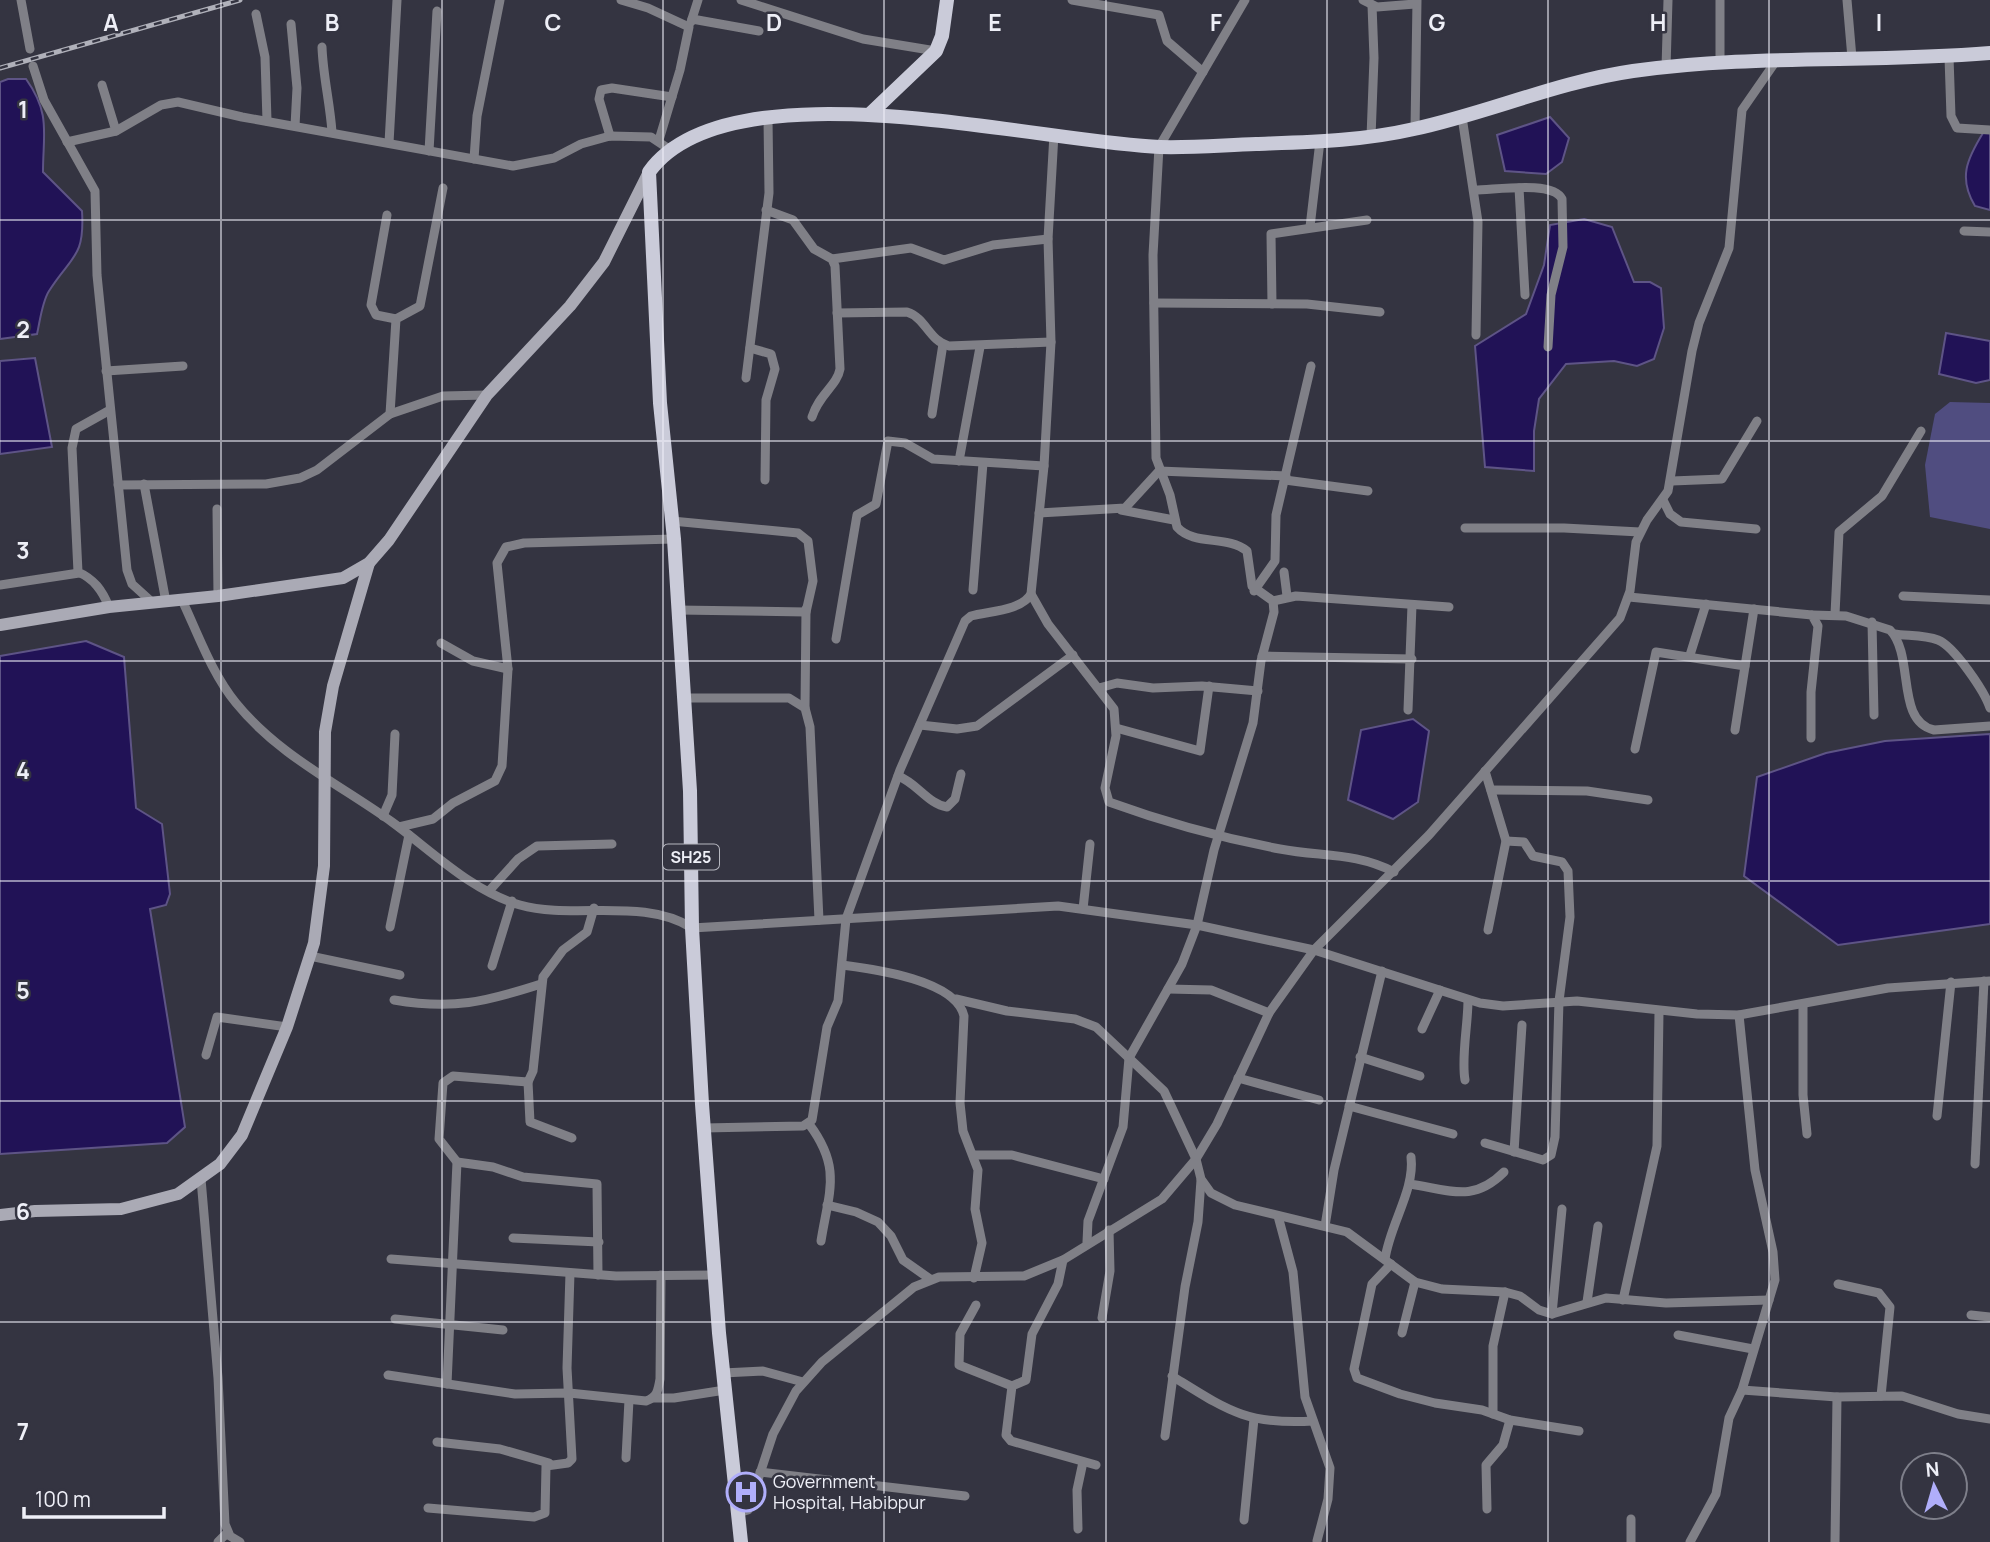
<svg xmlns="http://www.w3.org/2000/svg" width="1990" height="1542" viewBox="0 0 1990 1542" font-family="Manrope,sans-serif">
<style>
.green{fill:#504d80}
.water{fill:#211256;stroke:#5e5486;stroke-width:2}
.lines{fill:none;stroke-linecap:round;stroke-linejoin:round}
.street{stroke:#808087;stroke-width:9}
.secondary{stroke:#aaaab5;stroke-width:12}
.primary{stroke:#cacbd9;stroke-width:14}
.rail-casing{stroke:#b0b1ba;stroke-width:5}
.rail{stroke:#343441;stroke-width:2.5;stroke-dasharray:8;stroke-linecap:butt}
.grid{fill:none;stroke:#eeeff7;stroke-width:2;stroke-opacity:0.55}
.labels{text-anchor:middle;stroke-width:5;stroke-linejoin:round;paint-order:stroke}
.shield{fill:#343441;stroke:#b6b7c0;stroke-width:2}
.shield-label{font-size:16px;font-weight:bold;fill:#eeeff7}
.poi-label{font-size:18px;fill:#eeeff7;stroke:#343441;text-anchor:start}
.grid-label{font-size:23px;text-anchor:middle;font-weight:bold;fill:#eeeff7;stroke:#343441;stroke-width:5;stroke-linejoin:round;paint-order:stroke}
</style>
<rect width="100%" height="100%" fill="#343441"/>
<polygon class="green" points="1950,402 1990,403 1990,529 1930,517 1925,465 1935,414"/>
<g class="water">
<path d="M8,79H26C51,114 43,133 43,172L82,211C85,258 71,256 49,291C42,302 40,321 37,334L0,339V82Z"/>
<polygon points="1550,117 1569,138 1562,162 1546,174 1505,171 1497,135"/>
<path d="M1983,133H1990V210L1975,206C1958,178 1967,159 1983,133Z"/>
<polygon points="1584,219 1612,227 1634,282 1650,282 1661,288 1664,328 1654,359 1637,366 1614,361 1566,364 1539,399 1534,431 1534,471 1485,467 1475,346 1526,314 1544,265 1550,225"/>
<polygon points="1946,333 1990,341 1990,380 1976,383 1939,374"/>
<polygon points="35,358 52,447 0,454 0,361"/>
<polygon points="86,641 124,657 136,808 162,824 170,894 166,905 150,909 185,1127 167,1143 0,1154 0,656"/>
<polygon points="1413,719 1429,731 1418,802 1393,819 1348,800 1361,730"/>
<polygon points="1990,734 1990,924 1838,945 1744,876 1757,777 1826,753 1885,741"/>
</g>
<g class="lines">
<g class="street">
<polyline points="21,0 30,49"/>
<polyline points="621,0 648,8 689,27 680,70 659,140"/>
<polyline points="741,0 863,39 936,51"/>
<polyline points="1072,0 1159,15 1167,41 1203,72"/>
<polyline points="1363,0 1377,7 1415,4"/>
<polyline points="1720,0 1720,63"/>
<polyline points="1847,0 1852,58"/>
<polyline points="256,14 265,57 267,121"/>
<polyline points="692,19 759,31"/>
<polyline points="691,22 698,0"/>
<polyline points="291,24 297,88 295,126"/>
<path d="M322,47C323,76 330,103 332,132"/>
<polyline points="1949,57 1951,116 1957,128 1990,130"/>
<polyline points="33,66 44,100 95,191 97,275 127,570 132,584 153,603"/>
<polyline points="1666,68 1668,0"/>
<polyline points="102,85 116,131"/>
<polyline points="1462,117 1478,222 1476,335"/>
<polyline points="1415,129 1417,0"/>
<polyline points="610,136 599,99 601,90 612,88 672,97"/>
<polyline points="1371,137 1374,58 1372,5"/>
<polyline points="67,142 116,131 161,105 178,102 242,117 513,166 554,158 581,144 610,136 651,137 669,149"/>
<polyline points="389,143 397,0"/>
<polyline points="429,151 437,11"/>
<polyline points="474,159 477,116 500,0"/>
<polyline points="1519,188 1525,295"/>
<path d="M1475,190C1495,190 1553,180 1562,199L1563,247L1551,295L1548,347"/>
<path d="M766,210L793,220L814,249L832,259L835,266L840,369C837,386 819,394 812,417"/>
<polyline points="387,215 371,305 376,315 396,319"/>
<polyline points="1310,227 1320,141"/>
<polyline points="1964,231 1990,232"/>
<polyline points="832,259 911,248 944,260 993,245 1048,239"/>
<polyline points="1154,303 1307,304 1380,312"/>
<polyline points="1272,304 1271,234 1367,220"/>
<path d="M837,313L907,312C926,318 929,341 949,346L1051,342"/>
<polyline points="750,348 771,354 775,369 766,400 765,480"/>
<polyline points="106,371 183,366"/>
<polyline points="746,378 769,193 768,119"/>
<polyline points="390,414 396,319 420,306 443,188"/>
<polyline points="932,414 943,344"/>
<polyline points="959,461 980,347"/>
<polyline points="1285,480 1368,491"/>
<polyline points="1672,481 1722,479 1757,421"/>
<polyline points="144,484 166,602"/>
<polyline points="118,485 266,484 300,478 317,470 390,414 443,396 487,395"/>
<polyline points="1663,500 1670,514 1681,522 1756,529"/>
<polyline points="217,509 218,596"/>
<polyline points="1121,510 1174,520"/>
<polyline points="1039,513 1125,508 1159,471 1286,476"/>
<polyline points="672,521 798,533 808,541 813,581 806,612 678,610"/>
<polyline points="1465,528 1564,528 1640,532"/>
<polyline points="1284,572 1287,596"/>
<polyline points="0,585 79,573"/>
<polyline points="973,590 983,463"/>
<polyline points="1254,591 1275,561 1276,515 1311,366"/>
<path d="M1031,594L1048,624L1114,709L1116,736L1105,788L1109,802C1164,822 1222,838 1280,849C1321,857 1355,852 1394,872"/>
<polyline points="1903,596 1990,600"/>
<polyline points="1629,597 1812,615 1818,626 1811,692 1811,738"/>
<path d="M182,600C198,634 212,674 236,703C278,755 339,784 392,822C432,851 471,891 520,905C572,920 644,897 692,928L1058,906L1197,925L1314,950L1480,1003L1503,1006L1577,1001L1697,1014L1739,1015L1888,988L1990,981"/>
<polyline points="1273,601 1296,596 1449,607"/>
<path d="M109,607C102,590 94,579 78,572L72,448L76,429L110,410"/>
<polyline points="1835,614 1839,532 1882,496 1921,431"/>
<path d="M1812,615L1846,616L1890,630C1915,656 1895,721 1934,730L1990,726"/>
<polyline points="1872,622 1874,715"/>
<path d="M1894,634C1908,636 1925,635 1938,640C1954,646 1985,692 1990,708"/>
<polyline points="836,639 857,515 876,504 888,441 905,443 933,459 1044,466"/>
<polyline points="441,643 473,661 508,669"/>
<polyline points="1690,655 1706,604"/>
<polyline points="1262,656 1412,659"/>
<polyline points="1099,688 1117,683 1153,688 1202,686 1258,691"/>
<polyline points="684,698 789,698 805,708 810,727 819,920"/>
<polyline points="805,708 806,609"/>
<polyline points="1408,710 1412,605"/>
<polyline points="920,725 957,729 977,726 1073,655"/>
<polyline points="1116,728 1200,751 1209,686"/>
<polyline points="1735,730 1754,609"/>
<polyline points="1635,749 1656,652 1745,666"/>
<polyline points="1485,771 1506,841 1488,930"/>
<path d="M898,776C917,783 928,804 947,807L955,799L961,774"/>
<polyline points="1491,790 1587,791 1648,800"/>
<polyline points="383,816 392,795 395,734"/>
<polyline points="399,827 433,819 453,803 495,781 502,766 508,669 497,563 506,547 524,543 674,539"/>
<polyline points="489,891 518,859 537,846 612,844"/>
<polyline points="1083,909 1090,844"/>
<polyline points="390,927 409,835"/>
<polyline points="310,956 400,975"/>
<path d="M842,965C874,969 956,980 964,1016L960,1103L963,1131L978,1170L975,1209L982,1243L974,1278"/>
<polyline points="492,966 512,901"/>
<polyline points="1168,989 1211,990 1269,1013"/>
<polyline points="956,999 1007,1011 1075,1019 1096,1027 1164,1091 1196,1159 1201,1179 1211,1193 1235,1205 1347,1232 1415,1282 1442,1289 1505,1292 1520,1296 1539,1310 1552,1314 1606,1298 1666,1303 1769,1300"/>
<path d="M394,1000C453,1010 485,1002 541,984"/>
<polyline points="1803,1004 1803,1095 1807,1134"/>
<polyline points="1422,1029 1440,990"/>
<polyline points="206,1055 217,1017 287,1027"/>
<polyline points="1360,1057 1420,1076"/>
<polyline points="1238,1078 1319,1100"/>
<path d="M1465,1080C1461,1057 1468,1025 1468,1000"/>
<polyline points="528,1082 530,1122 572,1138"/>
<polyline points="1349,1106 1453,1134"/>
<polyline points="1937,1116 1951,982"/>
<path d="M809,1124C842,1168 829,1191 821,1241"/>
<path d="M704,1128L803,1126L812,1120L827,1027L838,1001L846,919L900,770L965,621L971,616C989,611 1021,611 1031,594L1044,466L1051,342L1048,239L1054,134"/>
<polyline points="1485,1143 1543,1160 1551,1155 1555,1137 1559,1001 1570,917 1568,871 1562,862 1533,856 1524,842 1506,841"/>
<polyline points="1514,1152 1522,1025"/>
<polyline points="973,1155 1012,1155 1104,1179"/>
<polyline points="457,1162 493,1167 523,1177 597,1184 598,1275"/>
<polyline points="1975,1164 1984,981"/>
<polyline points="201,1179 218,1378 225,1524 230,1536 240,1542"/>
<path d="M1410,1184C1450,1190 1473,1203 1504,1172"/>
<polyline points="827,1205 856,1212 878,1222 891,1236 903,1260 930,1279"/>
<polyline points="1278,1216 1293,1272 1305,1397 1330,1468 1328,1499 1317,1541"/>
<polyline points="1325,1226 1334,1170 1382,971"/>
<polyline points="513,1238 599,1242"/>
<path d="M1087,1242L1088,1221L1123,1127L1129,1058L1182,964L1197,925L1214,850L1253,723L1261,661L1274,612L1273,601L1252,586L1247,551C1227,535 1194,546 1177,527L1170,495L1156,458L1153,255L1159,147L1245,0"/>
<polyline points="391,1259 616,1276 714,1275"/>
<path d="M1385,1259C1390,1224 1415,1190 1411,1157"/>
<polyline points="1063,1260 1058,1284 1032,1334 1026,1380 1012,1386 1006,1435 1011,1441 1096,1465"/>
<polyline points="1391,1264 1372,1284 1354,1369 1357,1378 1400,1394 1435,1403 1482,1410 1510,1420 1579,1431"/>
<polyline points="1838,1284 1879,1293 1890,1307 1881,1396"/>
<polyline points="1623,1300 1657,1146 1659,1012"/>
<polyline points="1587,1302 1598,1226"/>
<polyline points="976,1305 960,1334 959,1365 1012,1386"/>
<polyline points="1552,1314 1562,1209"/>
<polyline points="1971,1315 1990,1317"/>
<polyline points="1102,1318 1110,1271 1109,1230"/>
<polyline points="395,1319 503,1330"/>
<polyline points="1402,1333 1415,1282"/>
<polyline points="1678,1335 1753,1349"/>
<polyline points="723,1373 763,1371 803,1382"/>
<path d="M388,1375L515,1394L569,1393L646,1401C657,1397 658,1391 660,1379L661,1275"/>
<path d="M1172,1376C1227,1410 1246,1425 1313,1421"/>
<polyline points="447,1384 457,1162 439,1139 443,1083 453,1076 528,1082 533,1071 543,977 563,950 587,932 594,908"/>
<polyline points="1742,1390 1837,1397 1902,1396 1958,1414 1990,1419"/>
<polyline points="654,1398 674,1398 725,1390"/>
<polyline points="1493,1414 1493,1346 1505,1292"/>
<polyline points="1165,1436 1185,1287 1198,1222 1201,1180"/>
<polyline points="437,1442 500,1449 549,1463"/>
<polyline points="626,1458 629,1400"/>
<polyline points="760,1472 965,1496"/>
<polyline points="428,1508 534,1517 545,1513 546,1466 568,1463 572,1459 567,1368 570,1273"/>
<polyline points="1487,1509 1486,1465 1503,1445 1510,1420"/>
<polyline points="738,1513 748,1510 773,1434 796,1391 822,1362 914,1287 939,1277 1024,1276 1063,1260 1162,1199 1196,1159 1217,1124 1269,1013 1314,950 1429,835 1620,618 1630,591 1636,542 1647,520 1668,491 1692,351 1699,323 1729,248 1742,110 1776,61"/>
<polyline points="1631,1519 1631,1542"/>
<polyline points="1244,1520 1254,1419"/>
<polyline points="1078,1529 1077,1490 1083,1462"/>
<polyline points="218,1542 227,1533"/>
<polyline points="1690,1542 1716,1494 1729,1418 1742,1390 1775,1280 1773,1252 1755,1170 1739,1015"/>
<polyline points="1835,1542 1837,1397"/>
</g>
<g class="secondary">
<polyline points="0,625 109,607 218,596 343,578 369,563 389,540 487,395 570,306 604,262 649,172"/>
<polyline points="0,1215 35,1211 121,1209 178,1194 220,1164 242,1135 287,1027 314,943 324,866 325,732 333,686 369,563"/>
</g>
<g class="primary">
<polyline points="871,113 936,51 942,36 947,0"/>
<path d="M741,1542L719,1333L702,1104L692,928L690,791L674,539L660,403L649,172C729,61 1040,143 1160,147C1192,148 1224,145 1256,144C1309,142 1362,141 1414,129C1488,113 1557,82 1633,71C1751,54 1871,63 1990,53"/>
</g>
<defs>
<polyline id="rail" points="0,68 240,0"/>
</defs>
<use href="#rail" class="rail-casing"/>
<use href="#rail" class="rail"/>
</g>
<path class="grid" d="M221,0V1542M442,0V1542M663,0V1542M884,0V1542M1106,0V1542M1327,0V1542M1548,0V1542M1769,0V1542M0,220H1990M0,441H1990M0,661H1990M0,881H1990M0,1101H1990M0,1322H1990"/>
<defs>
<symbol id="hospital-ring" viewBox="-11 -11 22 22"><circle r="9.5" fill="#343441" stroke="#b0aefa" stroke-width="1.5"/><path d="M-5-5h3v3.5h4V-5h3V5h-3V1.5h-4V5h-3Z" fill="#b0aefa"/></symbol>
</defs>
<g fill-rule="evenodd">
<use href="#hospital-ring" x="724" y="1470" width="44" height="44"/>
</g>
<g class="labels">
<rect class="shield" x="663" y="844.5" width="56" height="25" rx="5"/>
<g class="shield-label">
<text x="691" y="863">SH25</text>
</g>
<g class="poi-label">
<text x="773" y="1488">Government<tspan x="773" dy="21">Hospital, Habibpur</tspan></text>
</g>
</g>
<g class="grid-label">
<text x="111" y="31">A</text>
<text x="332" y="31">B</text>
<text x="553" y="31">C</text>
<text x="774" y="31">D</text>
<text x="995" y="31">E</text>
<text x="1216" y="31">F</text>
<text x="1437" y="31">G</text>
<text x="1658" y="31">H</text>
<text x="1879" y="31">I</text>
<text x="23" y="118">1</text>
<text x="23" y="338">2</text>
<text x="23" y="559">3</text>
<text x="23" y="779">4</text>
<text x="23" y="999">5</text>
<text x="23" y="1220">6</text>
<text x="23" y="1440">7</text>
</g>
<g transform="translate(1934 1486) rotate(355)"><circle r="33" fill="#343441" stroke="#7e7f8a" stroke-width="2"/>
<path d="M0-5L12 26L0 18L-12 26Z" fill="#b0aefa"/>
<text y="-10" font-size="19" font-weight="bold" text-anchor="middle" fill="#eeeff7">N</text>
</g>
<path d="M24 1507v10h140v-10" fill="none" stroke="#eeeff7" stroke-width="3.5"/>
<text x="35" y="1507" font-size="21" fill="#eeeff7" stroke="#343441" stroke-width="5" paint-order="stroke">100 m</text>
</svg>
